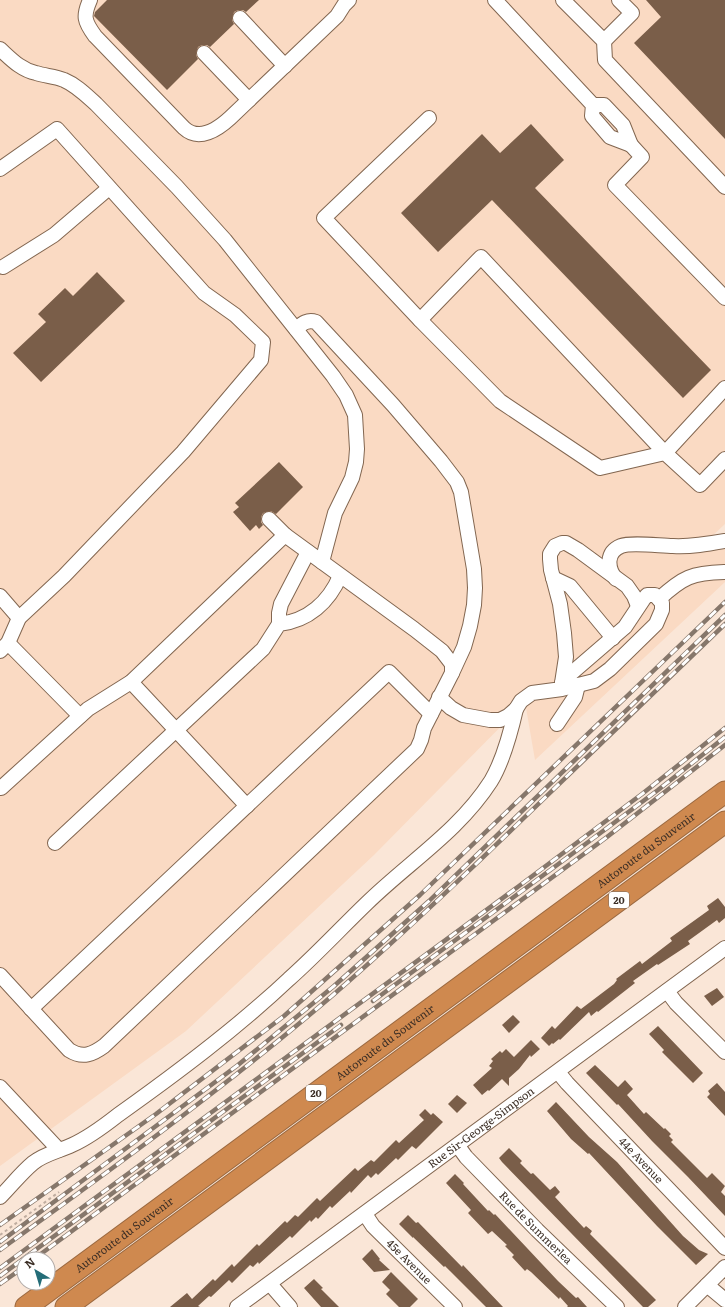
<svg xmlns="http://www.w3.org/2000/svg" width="725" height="1307" viewBox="0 0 725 1307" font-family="Literata,serif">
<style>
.built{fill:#fadac3}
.building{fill:#7a5e49}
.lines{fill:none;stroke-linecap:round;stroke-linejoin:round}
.minor-casing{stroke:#826650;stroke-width:16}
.highway-casing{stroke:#9b6940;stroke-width:23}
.path{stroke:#bfada0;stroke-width:2;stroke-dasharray:3 3;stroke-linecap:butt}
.minor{stroke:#fff;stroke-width:14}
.highway{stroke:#cf894f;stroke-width:21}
.rail-casing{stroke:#86776b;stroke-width:4.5}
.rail{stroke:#fff;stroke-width:3;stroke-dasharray:9;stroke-linecap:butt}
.labels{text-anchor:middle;stroke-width:4;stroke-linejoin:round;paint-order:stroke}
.shield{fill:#fff;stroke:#766d66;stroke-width:1}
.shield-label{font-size:10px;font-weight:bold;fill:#3b2e25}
.street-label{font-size:11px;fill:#3b2e25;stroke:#fff}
</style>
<rect width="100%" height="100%" fill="#fae6d7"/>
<polygon class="built" points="0,0 725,0 725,524 709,539 725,539 725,582 535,760 525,702 374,855 186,1031 0,1166"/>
<g class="building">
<polygon points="107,0 259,0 246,12 243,10 238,10 234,12 232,20 234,24 210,47 207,45 202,45 198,47 196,55 198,59 167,90 94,16 95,12"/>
<polygon points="646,0 725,0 725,139 634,43 661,17"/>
<polygon points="531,124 564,160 535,188 711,370 683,398 492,200 438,252 401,213 482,134 500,153"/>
<polygon points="97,272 125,301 41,382 13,353 46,322 38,314 65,288 73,296"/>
<polygon points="279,462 303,487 276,514 271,511 263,513 261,517 261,522 263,525 259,529 256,525 250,531 233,512 239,507 235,503"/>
<polygon points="718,898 725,907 725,918 719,923 717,920 688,941 690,944 658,965 657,964 633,981 635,983 598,1012 597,1011 591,1016 589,1012 560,1040 559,1039 553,1044 552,1043 549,1046 541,1038 552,1026 555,1029 577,1006 581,1009 614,984 617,980 616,979 640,961 642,964 672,941 670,938 709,910 707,906"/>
<polygon points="717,988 724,997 712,1006 704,996"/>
<polygon points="513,1015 520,1022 509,1033 502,1025"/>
<polygon points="658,1026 703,1073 693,1083 662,1052 664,1050 649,1034"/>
<polygon points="531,1040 540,1049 531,1057 530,1055 519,1069 509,1078 509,1086 502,1079 489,1091 488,1090 482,1095 473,1085 492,1068 489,1066 493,1061 491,1059 500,1051 502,1053 506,1049 514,1057"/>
<polygon points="595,1065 618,1087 625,1080 633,1089 627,1095 644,1114 646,1112 664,1129 665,1128 671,1134 669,1136 673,1140 671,1142 707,1178 712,1173 725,1186 721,1192 725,1196 725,1216 688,1177 652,1141 618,1104 617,1105 586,1073"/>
<polygon points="717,1083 725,1092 725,1116 707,1097 710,1094 708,1091"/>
<polygon points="457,1095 467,1103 457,1113 448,1104"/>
<polygon points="556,1102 589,1137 617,1162 683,1236 699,1250 708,1254 696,1265 657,1226 589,1153 588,1154 571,1139 547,1111"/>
<polygon points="425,1109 431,1115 433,1113 443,1122 416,1149 412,1146 398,1160 396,1158 378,1175 376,1173 371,1178 368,1175 351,1193 350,1191 332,1208 330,1206 318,1219 316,1217 311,1222 310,1220 292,1238 290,1236 259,1264 258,1262 253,1267 250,1265 232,1283 229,1280 211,1297 209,1296 198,1306 200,1307 170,1307 187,1293 192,1299 213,1279 215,1281 232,1264 234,1267 257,1244 259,1246 285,1221 287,1223 295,1215 298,1217 317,1198 320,1201 355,1168 358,1171 371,1160 374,1162 396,1140 399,1143 424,1120 419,1115"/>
<polygon points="509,1148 522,1161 520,1163 531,1174 533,1173 550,1190 555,1186 560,1192 555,1197 567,1210 584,1228 586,1226 592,1231 590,1234 656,1300 648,1307 643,1307 502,1162 499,1158"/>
<polygon points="455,1174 464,1183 463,1184 488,1211 489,1210 494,1215 495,1214 558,1281 576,1298 578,1297 587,1307 567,1307 568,1306 560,1297 559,1299 531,1272 527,1269 525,1271 512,1257 514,1255 505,1246 507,1245 492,1231 488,1234 468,1213 471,1210 446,1183"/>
<polygon points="408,1215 416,1223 418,1222 462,1267 463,1265 503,1307 486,1307 445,1266 444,1267 413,1237 413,1238 399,1224"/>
<polygon points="372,1249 380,1259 379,1260 390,1270 374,1272 362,1259"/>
<polygon points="391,1272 418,1299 410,1307 399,1307 386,1294 390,1290 382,1282"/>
<polygon points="314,1279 323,1288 321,1289 339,1307 321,1307 304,1288"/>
</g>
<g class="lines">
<defs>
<g id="minor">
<path d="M90,0C83,16 84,21 95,36L184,128C199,142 218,129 230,118L337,16L344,5L349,0"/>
<polyline points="495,0 593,105 604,105 623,125 631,145 610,137 592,116 593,105"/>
<polyline points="563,0 604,41 605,60 725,187"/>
<polyline points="240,18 285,66"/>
<polyline points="604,41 632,13 619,0"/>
<path d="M0,49C11,59 21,70 36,73C45,76 55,76 64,80C76,85 86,95 96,104L177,187L225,240L333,376L346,395L355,415L357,449L356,462L352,478L335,513L322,562"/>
<polyline points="204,53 249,100"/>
<polyline points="429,118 324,218 420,320 500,401 600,468 665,453 700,485 725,459"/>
<polyline points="631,145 642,157 615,185 725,298"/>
<polyline points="0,169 57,129 204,293 235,315 263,342 261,360 183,452 64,576 19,618 8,643 0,651"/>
<polyline points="3,267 54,235 109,188"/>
<polyline points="420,320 481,257 665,453 725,388"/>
<path d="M296,329C302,324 307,319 316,322L393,405L441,461L457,482L461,492L474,569L475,588L474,605L470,626L464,647L452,673"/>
<polyline points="269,519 285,535"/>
<polyline points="553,578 570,586 613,638"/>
<path d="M616,579C607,568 606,552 621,546C631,542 661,546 673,546C691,547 708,544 725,541"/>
<polyline points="0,596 19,618"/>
<path d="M659,599C683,577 692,573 724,572"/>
<polyline points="279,624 279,613 281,604 308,552"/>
<polyline points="8,643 80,716"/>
<polyline points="131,682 247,806"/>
<polyline points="562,683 566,657 564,633 560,604 551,570 550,559 550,554 555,546 562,543 566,543 578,550 627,586 634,596 638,606"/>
<polyline points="439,697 451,708 463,715 490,720 500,720 508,716 516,709 521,701 532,693 562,689 594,681 610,669 656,624 662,610 662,603 655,595 647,595 643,600 625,627 567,677 562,683 562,689"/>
<polyline points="557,724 575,697 578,685"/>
<path d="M55,843L263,649L279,624C308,621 329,602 340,576"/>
<path d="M0,975L69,1050C83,1059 93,1054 104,1046L417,749L421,740L424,728L452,673V664L442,651L414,629L285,535L131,682L88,709L1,788"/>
<polyline points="667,991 676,1003 725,1052"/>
<polyline points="31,1009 389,672 431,714"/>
<path id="s1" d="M558,1072L567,1083L725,1248"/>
<polyline points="0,1087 59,1150"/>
<path id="s2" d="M458,1146L466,1157L537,1230L617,1307"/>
<path d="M0,1197C11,1186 21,1173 33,1163C44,1154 59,1151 72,1145C88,1138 104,1126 118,1115C177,1073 236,1029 289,979C316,955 341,928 367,903C409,862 459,831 491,781C503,761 511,731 516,709"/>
<path id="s3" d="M365,1214L373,1226L455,1307"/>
<polyline points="270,1284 290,1307"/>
<polyline points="707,1285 725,1300"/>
<path id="s4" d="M237,1307L725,948"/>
<polyline points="685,1307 725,1267"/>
</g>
<g id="highway">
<path id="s5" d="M26,1307L725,792"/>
<polyline points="66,1307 725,822"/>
</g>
</defs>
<use href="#minor" class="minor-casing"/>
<use href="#highway" class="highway-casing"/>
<polyline class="path" points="0,1235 59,1192"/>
<use href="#minor" class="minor"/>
<use href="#highway" class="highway"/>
<defs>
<g id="rail">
<polyline points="373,1001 595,837 658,790 725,737"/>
<polyline points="0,1225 156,1114 284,1016 420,895 725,602"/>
<polyline points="0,1242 238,1065 334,986 429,901 725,615"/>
<path d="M0,1250C113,1168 227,1086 333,995C400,937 464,876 527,815C593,751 659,687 725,624"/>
<polyline points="34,1259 607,837 725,745"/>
<polyline points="0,1268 519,886 642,794 725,728"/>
<polyline points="0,1276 341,1025"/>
<polyline points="0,1284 24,1267"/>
</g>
</defs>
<use href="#rail" class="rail-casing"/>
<use href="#rail" class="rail"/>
</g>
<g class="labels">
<g class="shield">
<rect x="609" y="892" width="20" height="16" rx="3"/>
<rect x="306" y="1085" width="20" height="16" rx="3"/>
</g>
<g class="shield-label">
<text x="619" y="904">20</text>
<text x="316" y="1097">20</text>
</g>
<g class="street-label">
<text dy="4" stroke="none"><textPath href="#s5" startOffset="770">Autoroute du Souvenir</textPath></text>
<text dy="4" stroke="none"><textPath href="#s5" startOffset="446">Autoroute du Souvenir</textPath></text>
<text dy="4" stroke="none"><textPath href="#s4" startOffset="303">Rue Sir-George-Simpson</textPath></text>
<text dy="4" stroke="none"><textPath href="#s1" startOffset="121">44e Avenue</textPath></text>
<text dy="4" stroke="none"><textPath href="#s2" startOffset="113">Rue de Summerlea</textPath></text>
<text dy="4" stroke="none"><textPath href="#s5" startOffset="122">Autoroute du Souvenir</textPath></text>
<text dy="4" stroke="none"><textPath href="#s3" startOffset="65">45e Avenue</textPath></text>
</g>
</g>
<g transform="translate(36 1271) rotate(322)"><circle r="19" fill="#ffffff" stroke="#b1aba8"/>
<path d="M0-3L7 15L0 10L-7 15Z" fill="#246d78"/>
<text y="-6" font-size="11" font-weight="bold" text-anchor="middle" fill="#3b2e25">N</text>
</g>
</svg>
